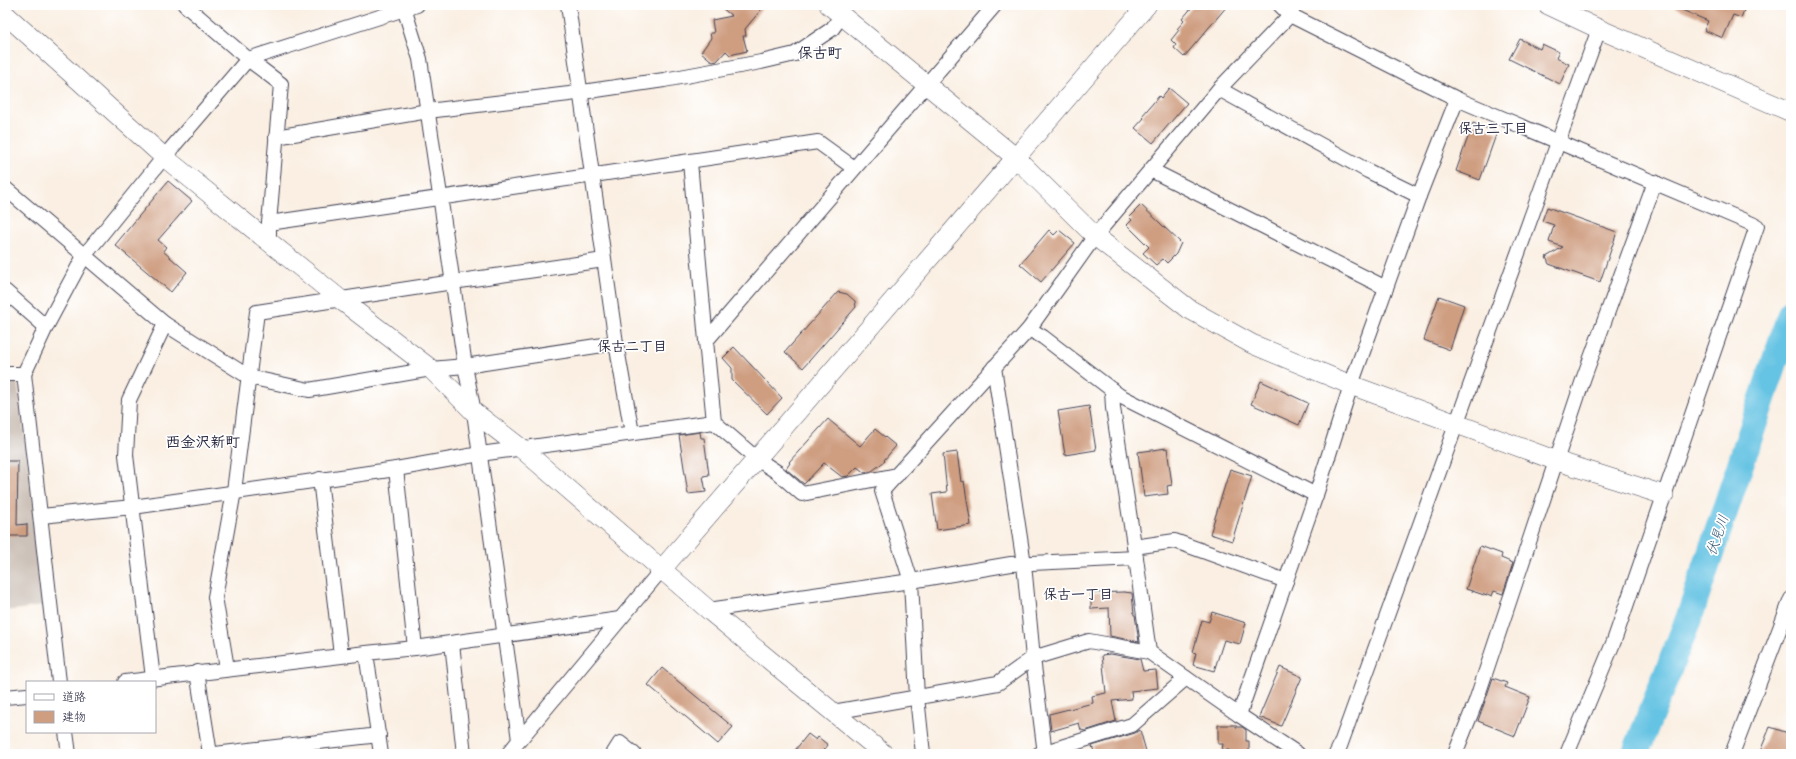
<svg xmlns="http://www.w3.org/2000/svg" width="1796" height="759" viewBox="0 0 1796 759" font-family="Kalam,'Klee One',sans-serif">
<style>
.industrial{fill:#cdc2b9}
.lines{fill:none;stroke-linecap:round;stroke-linejoin:round}
.river{stroke:#65c3e3;stroke-width:27}
.building{fill:#cf9e81}
.street-casing{stroke:#424154;stroke-width:16}
.secondary-casing{stroke:#424154;stroke-width:20}
.street{stroke:#fff;stroke-width:14}
.secondary{stroke:#fff;stroke-width:19}
.labels{text-anchor:middle;stroke-width:3.5;stroke-linejoin:round;paint-order:stroke}
.neighbourhood-label{font-size:14px;font-weight:bold;fill:#22223b;stroke:#fff}
.water-label{font-size:14px;font-style:italic;fill:#395a76;stroke:#fff}
.quarter-label{font-size:15px;font-weight:bold;fill:#22223b;stroke:#fff}
</style>
<rect width="100%" height="100%" fill="#fff"/>
<filter id="ink" filterUnits="userSpaceOnUse"><feTurbulence type="fractalNoise" baseFrequency=".025" numOctaves="2"/><feDisplacementMap in="SourceGraphic" scale="8" xChannelSelector="R" yChannelSelector="G"/><feConvolveMatrix kernelMatrix="1 2 1 2 8 2 1 2 1" color-interpolation-filters="sRGB"/></filter>
<filter id="wash" filterUnits="userSpaceOnUse"><feTurbulence type="fractalNoise" baseFrequency=".012" numOctaves="4" result="noise"/><feDisplacementMap in="SourceGraphic" scale="16" xChannelSelector="R" yChannelSelector="G"/><feGaussianBlur stdDeviation="0.9" result="paint"/><feColorMatrix in="noise" values="0 0 0 0 0 0 0 0 0 0 0 0 0 0 0 0 0 1.4 0 .05"/><feComposite in="paint" operator="in"/></filter>
<g filter="url(#wash)">
<rect width="100%" height="100%" fill="#faefe2"/>
<polygon class="industrial" points="5,379 17,379 38,539 43,606 5,611"/>
<g class="lines">
<polyline class="river" points="1635,754 1689,618 1791,313"/>
</g>
<g id="blocks">
<g class="building">
<polygon points="718,5 765,5 745,29 746,36 743,36 747,51 730,55 726,51 717,61 713,62 701,52 711,38 710,33 714,33 712,20 732,16"/>
<polygon points="1194,5 1228,5 1184,57 1174,48 1176,45 1171,40 1179,30 1177,29 1184,21 1182,19"/>
<polygon points="1670,5 1746,5 1741,18 1733,15 1723,38 1704,30 1708,21"/>
<polygon points="1520,39 1540,49 1542,44 1559,52 1556,58 1569,64 1560,84 1509,59"/>
<polygon points="1169,88 1187,103 1153,143 1135,128 1144,118 1142,116 1159,96 1161,98"/>
<polygon points="1473,123 1497,132 1480,180 1456,171"/>
<polygon points="168,181 192,201 158,240 166,247 163,251 187,272 171,292 115,245"/>
<polygon points="1141,205 1181,243 1176,254 1167,263 1163,259 1156,265 1143,253 1149,247 1127,225 1132,220 1129,217"/>
<polygon points="1547,207 1617,232 1600,282 1549,264 1546,257 1563,247 1549,242 1554,225 1542,221"/>
<polygon points="1049,230 1054,235 1059,230 1075,243 1041,282 1020,264"/>
<polygon points="838,292 847,294 855,301 856,307 803,368 785,352"/>
<polygon points="1439,296 1464,305 1450,350 1424,340"/>
<polygon points="734,347 782,398 767,414 732,380 732,368 723,358"/>
<polygon points="1261,381 1308,403 1299,425 1251,404"/>
<polygon points="1089,406 1096,450 1065,455 1058,411"/>
<polygon points="828,419 860,446 875,429 896,446 884,460 885,461 872,471 865,473 857,467 848,476 842,477 824,463 804,484 786,469 790,463 789,462"/>
<polygon points="700,432 701,438 704,438 709,475 703,476 706,492 688,494 679,435"/>
<polygon points="1167,448 1172,485 1167,486 1168,494 1144,497 1138,452"/>
<polygon points="957,452 961,482 964,481 971,525 937,530 932,494 947,492 943,454"/>
<polygon points="5,461 18,461 17,525 27,524 27,536 5,536"/>
<polygon points="1230,469 1252,476 1232,541 1210,534"/>
<polygon points="1480,546 1502,554 1501,558 1513,563 1503,594 1494,591 1492,596 1487,594 1487,596 1466,589"/>
<polygon points="1124,592 1132,593 1134,615 1135,615 1139,642 1110,636 1109,608 1091,609 1091,593"/>
<polygon points="1212,612 1246,623 1240,644 1224,640 1214,671 1193,665 1196,653 1193,652 1202,620 1209,622"/>
<polygon points="1110,654 1140,659 1143,671 1156,670 1158,688 1131,691 1132,699 1112,701 1116,721 1085,731 1081,730 1079,723 1051,731 1049,714 1093,703 1092,696 1106,693 1102,655"/>
<polygon points="1280,667 1302,677 1281,726 1259,717"/>
<polygon points="662,668 733,727 718,744 648,685"/>
<polygon points="1493,678 1507,683 1505,687 1530,697 1515,736 1478,721"/>
<polygon points="1218,725 1236,725 1236,727 1242,727 1246,730 1246,741 1249,741 1249,754 1229,754 1229,750 1222,750 1223,744 1218,744"/>
<polygon points="1770,727 1791,734 1791,754 1759,754"/>
<polygon points="1140,730 1146,751 1135,754 1095,754 1092,746 1135,733"/>
<polygon points="808,734 816,740 818,737 828,745 821,754 792,754"/>
</g>
</g>
</g>
<g filter="url(#ink)">
<use href="#blocks" fill-opacity="0" stroke="#424154" stroke-width="1"/>
<g class="lines">
<defs>
<g id="street">
<polyline points="185,5 248,59 281,84 269,223"/>
<polyline points="403,5 420,59 465,366 474,412 519,740"/>
<polyline points="568,5 616,343 632,433"/>
<polyline points="1280,5 1290,15"/>
<polyline points="1219,89 1368,171 1419,196"/>
<polyline points="276,137 428,111 569,94 664,80 761,62 795,54 832,29 842,15"/>
<polyline points="690,162 706,341"/>
<polyline points="1151,170 1386,288"/>
<polyline points="5,188 165,324 129,400 126,455 153,678"/>
<polyline points="269,240 269,223 818,142 854,168"/>
<polyline points="5,291 46,327"/>
<polyline points="165,324 249,377 309,390 431,369 465,366 616,343"/>
<polyline points="1029,329 1043,337 1120,396 1316,495"/>
<polyline points="994,367 1024,564 1033,658 1045,754"/>
<polyline points="5,374 24,374 46,327 84,256 164,157 248,59 417,5"/>
<polyline points="24,374 59,682"/>
<polyline points="1112,390 1113,408 1136,558"/>
<polyline points="396,469 415,648"/>
<polyline points="897,475 802,494 777,472 757,459 714,422 706,341 995,5"/>
<polyline points="320,479 341,655"/>
<polyline points="41,516 133,507 396,469 480,454 714,422"/>
<polyline points="1134,547 1175,541 1286,581"/>
<polyline points="708,610 911,581 1011,564 1136,558 1149,652 1239,715 1298,754"/>
<polyline points="452,643 464,754"/>
<polyline points="227,668 215,597 234,491 257,312 453,282 604,260"/>
<polyline points="197,672 210,754"/>
<polyline points="125,682 366,653"/>
<polyline points="5,697 27,695"/>
<polyline points="833,712 998,683 1033,658 1089,641 1149,652"/>
<polyline points="1239,715 1316,495 1351,385 1419,196 1457,99"/>
<polyline points="66,732 69,754"/>
<polyline points="215,754 379,735"/>
<polyline points="381,754 366,653 415,648 620,619"/>
<polyline points="508,754 662,569"/>
<polyline points="613,754 620,743 634,754"/>
<polyline points="923,754 917,697 911,581 882,491 1029,329 1095,236 1219,89 1290,15 1457,99 1757,226 1614,641 1567,754"/>
<polyline points="1039,754 1132,725 1186,678"/>
<polyline points="1336,754 1340,746 1599,29"/>
<polyline points="1455,754 1476,701 1584,377 1655,182"/>
<polyline points="1732,754 1791,599"/>
</g>
<g id="secondary">
<polyline points="829,5 1015,157 1095,236 1189,309 1252,344 1351,385 1557,461 1664,495"/>
<polyline points="1548,5 1599,29 1791,112"/>
<polyline points="5,14 164,157 341,300 431,369 474,412 522,449 711,612 884,754"/>
<polyline points="662,569 1147,5"/>
</g>
</defs>
<use href="#street" class="street-casing"/>
<use href="#secondary" class="secondary-casing"/>
<use href="#street" class="street"/>
<use href="#secondary" class="secondary"/>
</g>
</g>
<g class="labels">
<g class="neighbourhood-label">
<text x="1493" y="133">保古三丁目</text>
<text x="632" y="351">保古二丁目</text>
<text x="1078" y="599">保古一丁目</text>
</g>
<g class="water-label">
<text transform="translate(1717 535) rotate(-71)" y="5">伏見川</text>
</g>
<g class="quarter-label">
<text x="820" y="58">保古町</text>
<text x="203" y="447">西金沢新町</text>
</g>
</g>
<rect width="1796" height="759" fill="none" stroke="#fff" stroke-width="20"/>
<rect x="26" y="681" width="130" height="52" fill="#ffffff" stroke="#a7a7b1"/>
<rect x="34" y="694" width="20" height="6" fill="#ffffff" stroke="#a7a7b1"/>
<text x="62" y="701" font-size="12" fill="#22223b">道路</text>
<rect x="34" y="711" width="20" height="12" fill="#cf9e81" stroke="#a7a7b1"/>
<text x="62" y="721" font-size="12" fill="#22223b">建物</text>
</svg>
